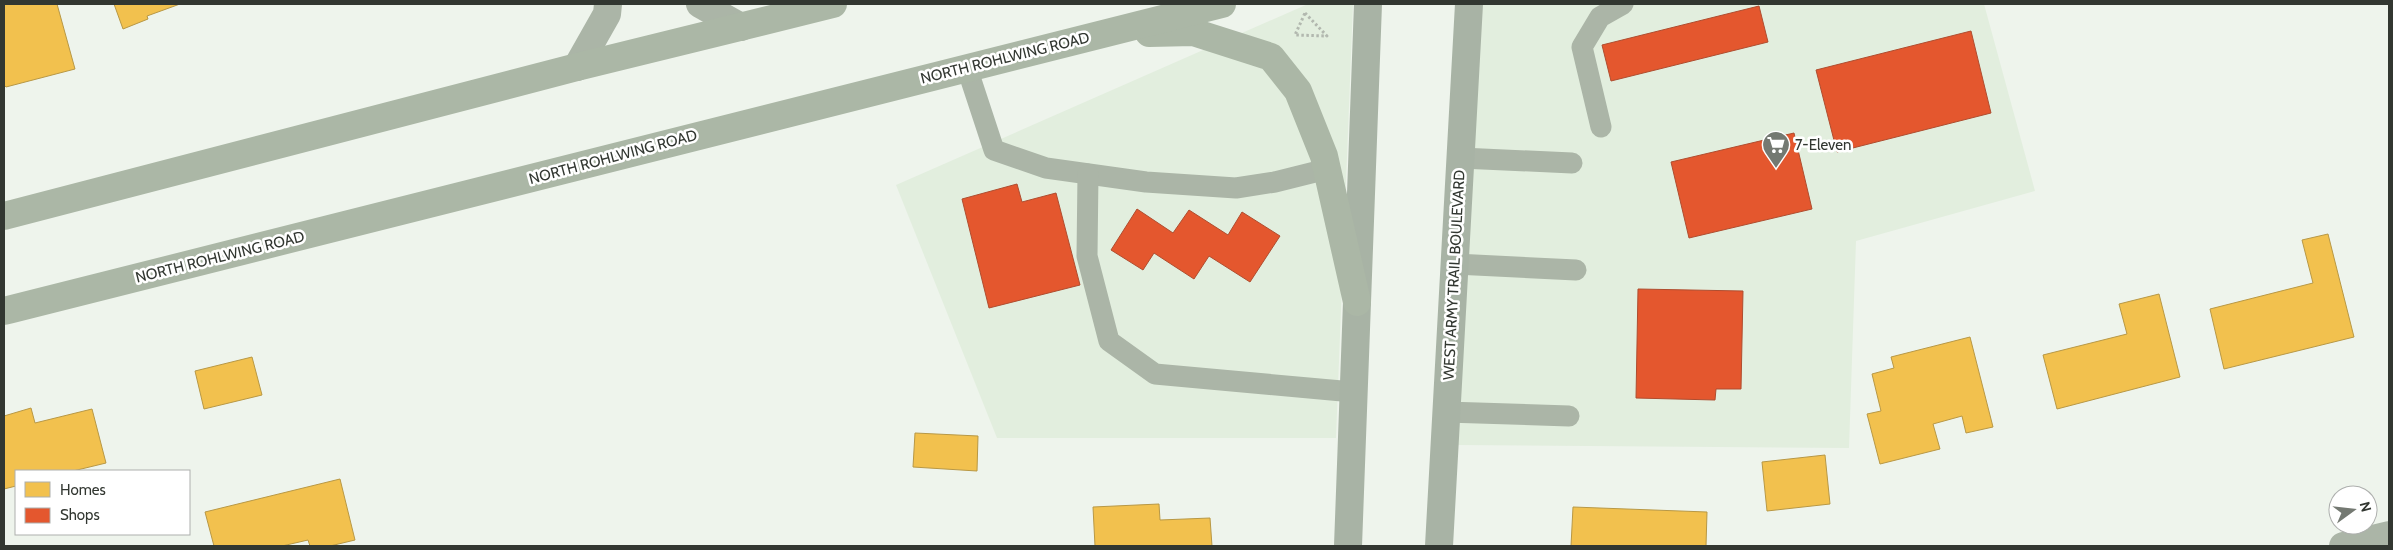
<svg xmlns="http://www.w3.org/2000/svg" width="2393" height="550" viewBox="0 0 2393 550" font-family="Cabin,sans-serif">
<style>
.built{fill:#e2eede}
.homes{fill:#f2c14e;stroke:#b89845}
.shops{fill:#e4572e;stroke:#af4d2f}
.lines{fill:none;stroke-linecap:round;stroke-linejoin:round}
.path{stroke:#b2b8af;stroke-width:3;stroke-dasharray:2.5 2.5;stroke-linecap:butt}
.lane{stroke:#abb5a7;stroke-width:21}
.street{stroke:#abb5a7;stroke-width:28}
.secondary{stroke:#a8b3a5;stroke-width:28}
.primary{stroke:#abb7a6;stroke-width:28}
.labels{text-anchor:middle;stroke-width:5;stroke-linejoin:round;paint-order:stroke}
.street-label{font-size:15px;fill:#323731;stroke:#fff}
.poi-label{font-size:15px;fill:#323731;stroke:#fff;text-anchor:start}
</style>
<rect width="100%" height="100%" fill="#eef4ec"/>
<g class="built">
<polygon points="1308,4 1353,4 1336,438 997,438 896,185"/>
<polygon points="1482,4 1984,4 2035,191 1856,241 1849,448 1456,445"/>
</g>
<g class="homes">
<polygon points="4,4 57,4 75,69 6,87 4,85"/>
<polygon points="114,4 180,4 147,16 148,19 123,29"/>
<polygon points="2328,234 2354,337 2224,369 2210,309 2313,283 2302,240"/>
<polygon points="2159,294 2180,377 2057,409 2043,355 2127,334 2119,304"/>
<polygon points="1970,337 1993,427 1966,433 1962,416 1933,424 1940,449 1880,464 1867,414 1881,411 1872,374 1894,368 1891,357"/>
<polygon points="252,357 262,395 204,409 195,371"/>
<polygon points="31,408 35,423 92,409 106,463 73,471 16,471 16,486 4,489 4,416"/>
<polygon points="915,433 978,436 977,471 913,467"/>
<polygon points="1825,455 1830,504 1767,511 1762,462"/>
<polygon points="340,479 355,540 330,546 310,546 308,540 282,546 214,546 205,512"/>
<polygon points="1159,504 1160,520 1210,518 1212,546 1095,546 1093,507"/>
<polygon points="1573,507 1707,512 1706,546 1571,546"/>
</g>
<g class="shops">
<polygon points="1759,6 1768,42 1611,81 1602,45"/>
<polygon points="1971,31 1991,113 1837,152 1816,70"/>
<polygon points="1794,133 1812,209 1689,238 1671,162"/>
<polygon points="1017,184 1022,202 1056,193 1080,285 989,308 962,199"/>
<polygon points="1137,209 1173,233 1189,210 1228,235 1242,212 1280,236 1250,282 1209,256 1194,279 1154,253 1143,270 1111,250"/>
<polygon points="1638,289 1743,291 1741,389 1716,389 1715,400 1636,398"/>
</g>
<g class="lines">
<polygon class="path" points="1305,13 1327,36 1295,35"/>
<g class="lane">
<polyline points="967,68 994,150 1046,168 1146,182 1236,188 1275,182 1327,169"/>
<polyline points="1601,127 1582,47 1600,17 1623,4"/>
<polyline points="1461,158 1572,163"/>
<polyline points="1088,174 1087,256 1109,341 1155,374 1353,392"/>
<polyline points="1455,264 1576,270"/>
<polyline points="1446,412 1569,416"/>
</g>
<g class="street">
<polyline points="700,4 741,27"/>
<polyline points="577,67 607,14 608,4"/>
<polyline points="2343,546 2389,535"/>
</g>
<g class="secondary">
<polyline points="1348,546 1368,4"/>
<polyline points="1439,546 1469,4"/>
</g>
<g class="primary">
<polyline points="1149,33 1193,32 1271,57 1298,91 1324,156 1357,302"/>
<polyline points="4,216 577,67 833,4"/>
<path d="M4,311C410,210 815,105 1222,4"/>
</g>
</g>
<defs>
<symbol id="supermarket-pin" viewBox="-11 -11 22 30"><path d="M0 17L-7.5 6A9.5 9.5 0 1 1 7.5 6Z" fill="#747972" stroke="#fff"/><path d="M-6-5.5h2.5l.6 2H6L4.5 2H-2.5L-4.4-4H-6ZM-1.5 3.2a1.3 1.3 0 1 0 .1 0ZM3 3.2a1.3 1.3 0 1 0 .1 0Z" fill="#fff"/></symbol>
</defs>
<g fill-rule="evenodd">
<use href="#supermarket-pin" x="1760" y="129" width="32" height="43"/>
</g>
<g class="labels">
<g class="street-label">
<text transform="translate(1005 58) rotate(-14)" y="5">NORTH ROHLWING ROAD</text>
<text transform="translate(613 157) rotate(-15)" y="5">NORTH ROHLWING ROAD</text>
<text transform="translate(220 257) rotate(-14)" y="5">NORTH ROHLWING ROAD</text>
<text transform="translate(1454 275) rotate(-87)" y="5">WEST ARMY TRAIL BOULEVARD</text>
</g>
<g class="poi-label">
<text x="1795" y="150">7-Eleven</text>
</g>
</g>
<rect width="2393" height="550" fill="none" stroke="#323731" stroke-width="10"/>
<rect x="15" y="470" width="175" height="65" fill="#ffffff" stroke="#adafad"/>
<rect x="25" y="482" width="25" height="15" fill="#f2c14e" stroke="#adafad"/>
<text x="60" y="495" font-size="15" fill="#323731">Homes</text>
<rect x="25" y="508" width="25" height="15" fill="#e4572e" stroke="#adafad"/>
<text x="60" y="520" font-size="15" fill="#323731">Shops</text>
<g transform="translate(2353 510) rotate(75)"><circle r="24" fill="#ffffff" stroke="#adafad"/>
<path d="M0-4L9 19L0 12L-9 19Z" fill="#747972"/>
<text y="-8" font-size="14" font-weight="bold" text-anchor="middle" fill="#323731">N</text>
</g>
</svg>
